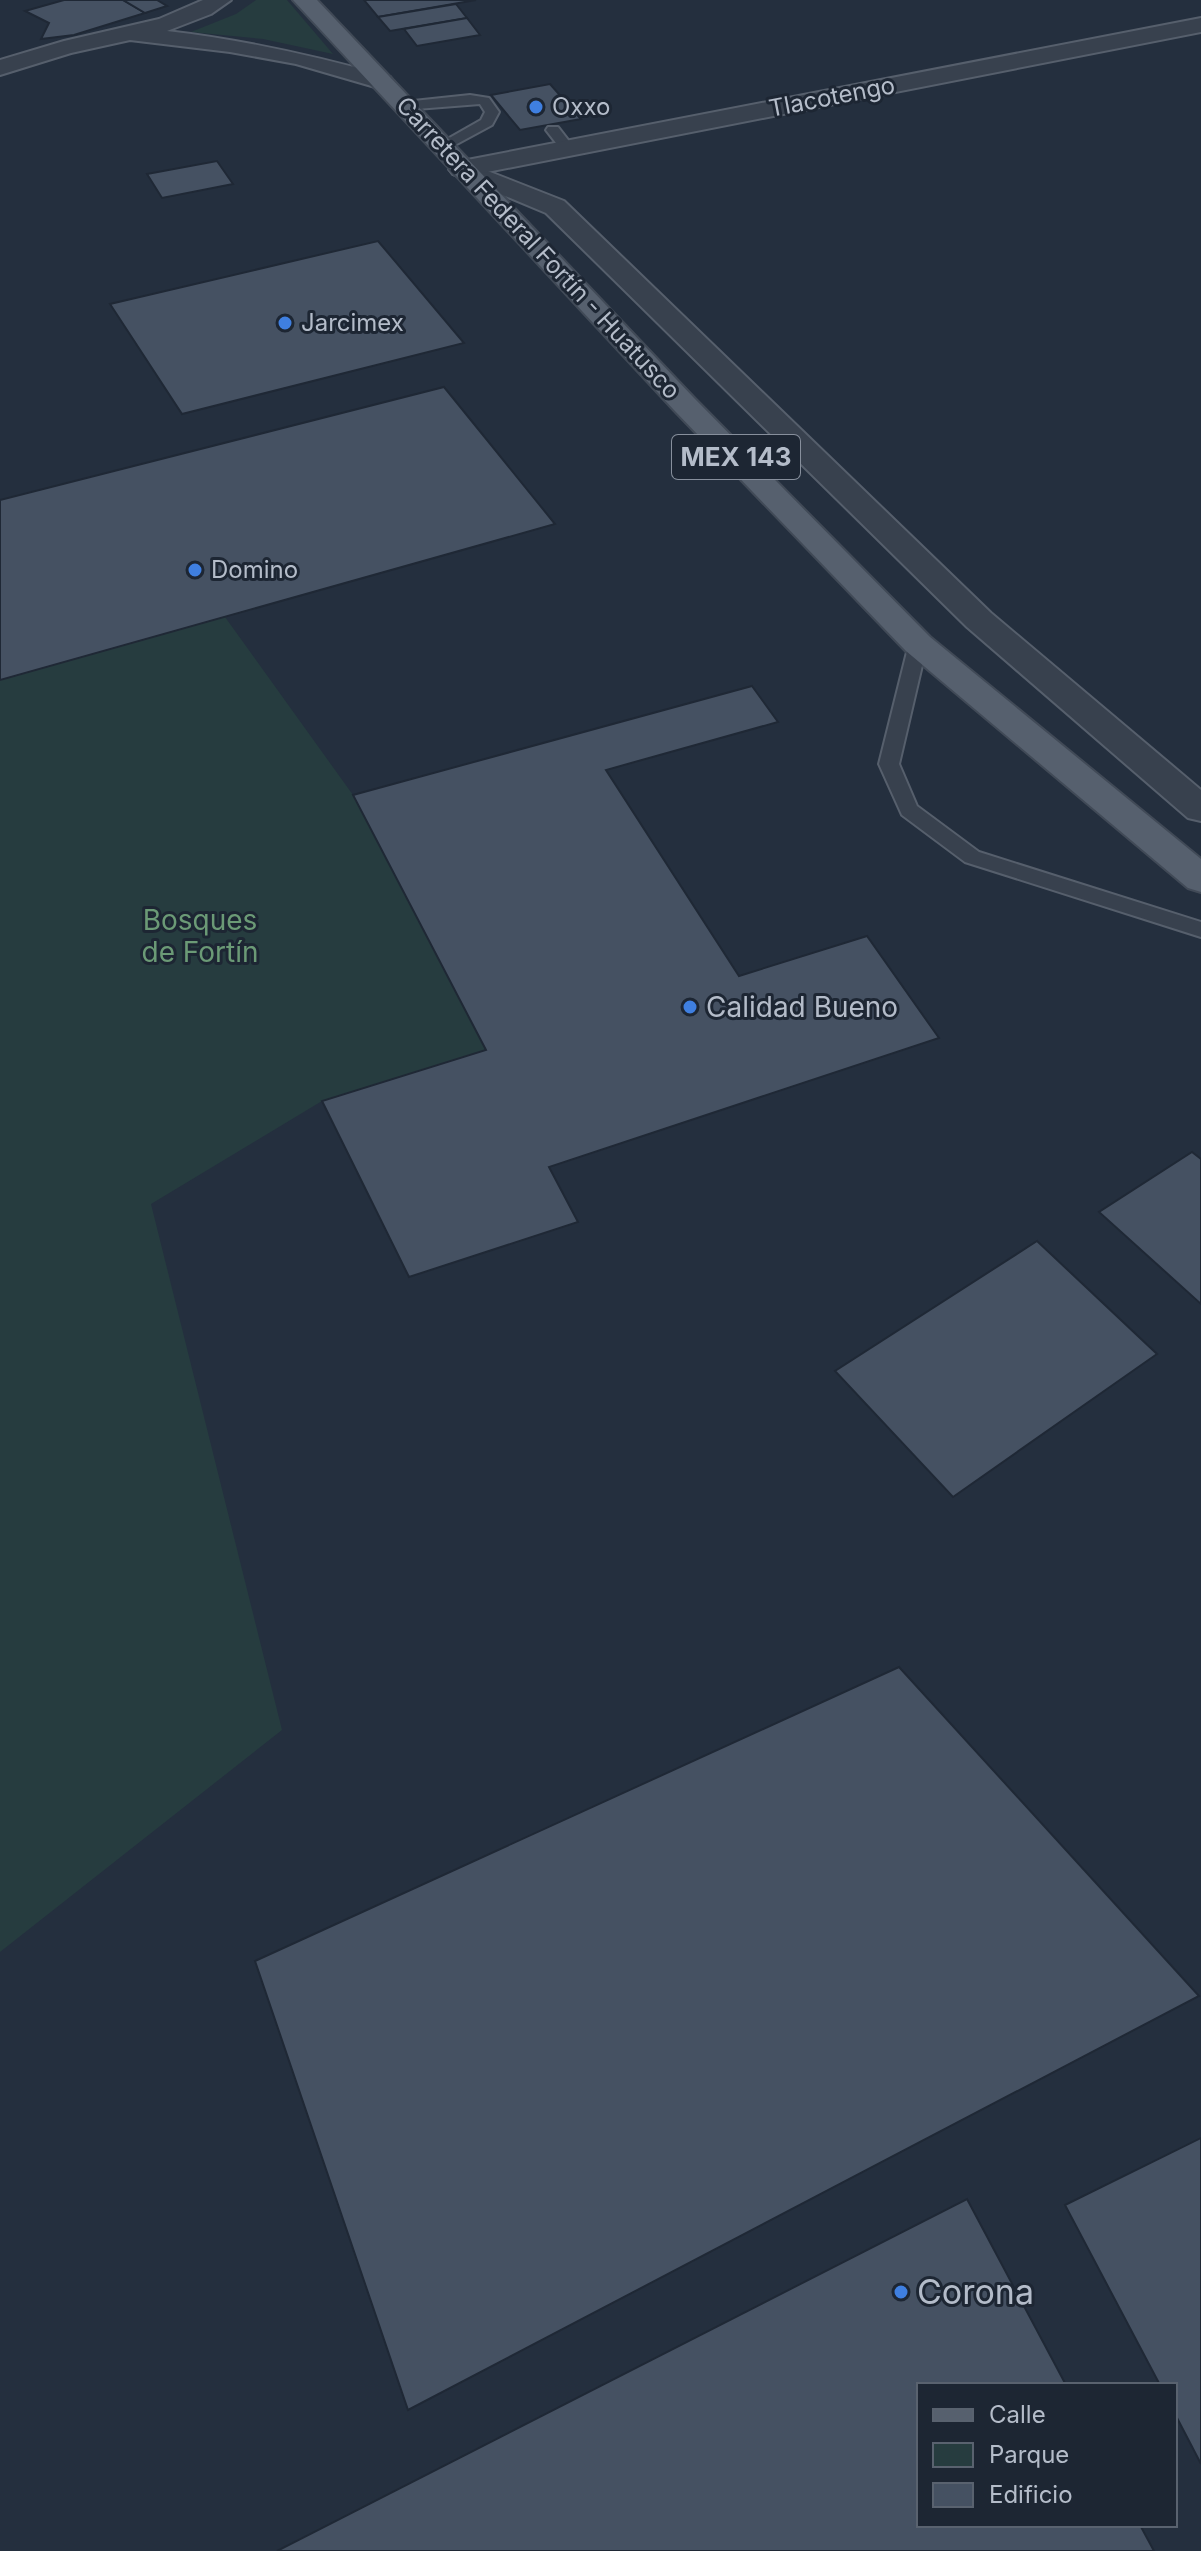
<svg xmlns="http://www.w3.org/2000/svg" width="1201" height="2551" viewBox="0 0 1201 2551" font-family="Inter,sans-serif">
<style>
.green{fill:#263c3f}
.building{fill:#455162;stroke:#1f2835;stroke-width:2}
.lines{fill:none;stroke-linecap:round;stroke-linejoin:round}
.service-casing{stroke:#565f6c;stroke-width:4}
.minor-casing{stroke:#565f6c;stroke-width:4}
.tertiary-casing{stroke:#565f6c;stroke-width:4}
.primary-casing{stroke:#414a57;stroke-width:4}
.service{fill:#38414e;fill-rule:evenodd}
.minor{fill:#38414e;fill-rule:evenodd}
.tertiary{fill:#38414e;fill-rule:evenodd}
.primary{fill:#56606e;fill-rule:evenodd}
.shop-dot{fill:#3f7fe0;stroke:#1d2633;stroke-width:3}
.labels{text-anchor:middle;stroke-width:6;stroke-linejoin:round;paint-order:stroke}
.far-street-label{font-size:24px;fill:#b4bcc9;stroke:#1d2633}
.far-poi-label{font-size:24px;fill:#b4bcc9;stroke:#1d2633;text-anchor:start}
.shield{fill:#1d2633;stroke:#878f9c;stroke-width:2}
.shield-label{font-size:26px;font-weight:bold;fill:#b4bcc9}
.park-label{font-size:28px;fill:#6b9a76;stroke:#1d2633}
.poi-label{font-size:28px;fill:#b4bcc9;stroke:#1d2633;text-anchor:start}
.near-poi-label{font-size:34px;fill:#b4bcc9;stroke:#1d2633;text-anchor:start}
</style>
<rect width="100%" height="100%" fill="#242f3e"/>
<g class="green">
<polygon points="256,0 287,0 333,54 263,39 191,32 236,14"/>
<polygon points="225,617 353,795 486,1050 322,1101 151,1204 282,1730 0,1952 0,680"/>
</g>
<g class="building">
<polygon points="64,0 123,0 145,13 74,35 41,39 49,23 25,11"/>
<polygon points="123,0 157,0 167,6 145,13"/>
<polygon points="364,0 476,0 378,17"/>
<polygon points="456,4 467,18 390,31 378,17"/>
<polygon points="467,18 480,35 417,46 404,29"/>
<polygon points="550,84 581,119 520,130 491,95"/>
<polygon points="217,161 233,184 162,198 147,174"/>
<polygon points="378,241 464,343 182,414 110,304"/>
<polygon points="444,387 555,524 0,680 0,500"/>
<polygon points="752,686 778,722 606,770 739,976 867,936 939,1038 549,1167 578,1222 409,1277 322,1101 486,1050 353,795"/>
<polygon points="1192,1152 1201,1159 1201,1304 1099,1212"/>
<polygon points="1037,1241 1157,1354 953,1497 835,1371"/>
<polygon points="899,1667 1199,1996 408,2410 255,1961"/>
<polygon points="1201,2138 1201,2464 1175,2414 1175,2385 1160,2385 1065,2205"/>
<polygon points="967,2199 1066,2385 919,2385 919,2525 1140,2525 1154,2551 277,2551"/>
</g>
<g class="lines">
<defs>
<g id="service">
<polygon points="470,95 489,98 499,112 492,125 442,152 435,148 437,145 481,120 485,112 480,104 404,110 397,106 404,102"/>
<polygon points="548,127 558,127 575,149 573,152 563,152 546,130"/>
<polygon points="918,638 927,644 899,764 917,806 979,852 1201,922 1201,937 965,862 902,815 879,764 909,644"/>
</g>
<g id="minor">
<path d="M203,0H231L211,14L167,31C244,40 316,56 390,77L394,82L390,87L382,89L296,64L230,52L130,40L71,53L0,75V60L64,41L159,19Z"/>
<polygon points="462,161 564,201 991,613 1201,790 1201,821 1188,818 967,627 546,213 453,174 449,169 453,164"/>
</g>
<polygon id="tertiary" points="1201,18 1201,32 462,177 453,174 449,169 453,164 462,161"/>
<polygon id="primary" points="293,0 317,0 694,398 930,637 1201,859 1201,892 1188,888 906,651 674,410"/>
</defs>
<use href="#service" class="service-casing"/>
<use href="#minor" class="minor-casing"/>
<use href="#tertiary" class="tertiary-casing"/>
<use href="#primary" class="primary-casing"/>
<use href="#service" class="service"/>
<use href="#minor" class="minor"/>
<use href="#tertiary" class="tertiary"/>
<use href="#primary" class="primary"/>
</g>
<g class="shop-dot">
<circle cx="536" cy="107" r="8"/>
<circle cx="285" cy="323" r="8"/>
<circle cx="195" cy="570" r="8"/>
<circle cx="690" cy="1007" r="8"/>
<circle cx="901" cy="2292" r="8"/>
</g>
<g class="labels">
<g class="far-street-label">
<text transform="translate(832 97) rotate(-11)" y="8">Tlacotengo</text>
<text transform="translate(538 248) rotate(47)" y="8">Carretera Federal Fortín - Huatusco</text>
</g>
<g class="far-poi-label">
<text x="552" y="115">Oxxo</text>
<text x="301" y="331">Jarcimex</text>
<text x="211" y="578">Domino</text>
</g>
<rect class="shield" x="672" y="435" width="128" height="44" rx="6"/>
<g class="shield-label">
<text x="736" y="466">MEX 143</text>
</g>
<g class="park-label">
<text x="200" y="930">Bosques<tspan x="200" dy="32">de Fortín</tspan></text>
</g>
<g class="poi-label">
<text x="706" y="1017">Calidad Bueno</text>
</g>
<g class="near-poi-label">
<text x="917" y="2304">Corona</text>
</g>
</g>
<rect x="917" y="2383" width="260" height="144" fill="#1d2633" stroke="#59626f" stroke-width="2"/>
<rect x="933" y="2409" width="40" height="12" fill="#56606e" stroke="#59626f" stroke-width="2"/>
<text x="989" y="2423" font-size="24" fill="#b4bcc9">Calle</text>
<rect x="933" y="2443" width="40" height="24" fill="#263c3f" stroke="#59626f" stroke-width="2"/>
<text x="989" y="2463" font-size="24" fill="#b4bcc9">Parque</text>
<rect x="933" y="2483" width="40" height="24" fill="#455162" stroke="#59626f" stroke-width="2"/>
<text x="989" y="2503" font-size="24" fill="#b4bcc9">Edificio</text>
</svg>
